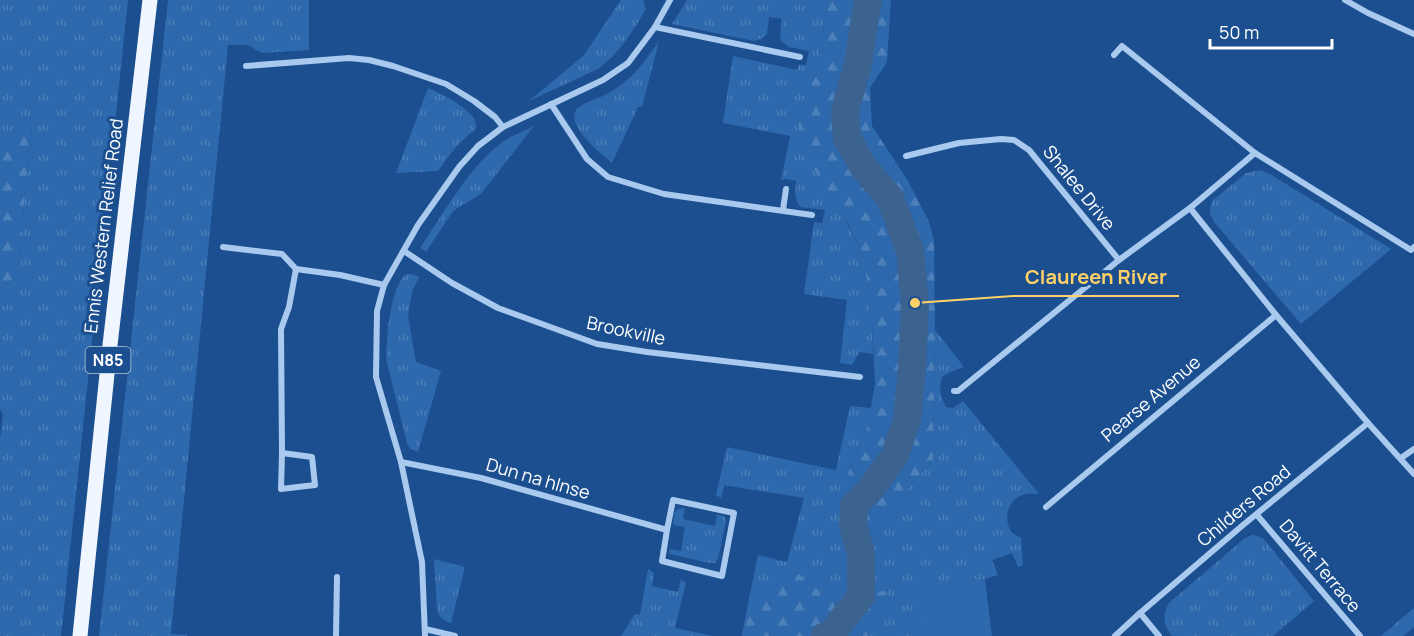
<svg xmlns="http://www.w3.org/2000/svg" width="1414" height="636" viewBox="0 0 1414 636" font-family="Manrope,sans-serif">
<style>
.grass{fill:url(#grass-tufts)}
.forest{fill:url(#forest-firs)}
.pitch{fill:#2e69ad}
.lines{fill:none;stroke-linecap:round;stroke-linejoin:round}
.river{stroke:#3c6290;stroke-width:28}
.street{stroke:#a9c9ee;stroke-width:6}
.primary{stroke:#f0f6ff;stroke-width:15}
.labels{text-anchor:middle;stroke-width:6;stroke-linejoin:round;paint-order:stroke}
.shield{fill:#1b4f8f;stroke:#bbcadd;stroke-width:1.5}
.shield-label{font-size:16px;font-weight:bold;fill:#fff}
.street-label{font-size:18px;fill:#fff;stroke:#1b4f8f}
.leader{fill:none;stroke:#ffd166;stroke-width:2}
.callout-dot{fill:#ffd166;stroke:#1b4f8f;stroke-width:2}
.callout-label{font-size:20px;text-anchor:middle;font-weight:bold;fill:#ffd166;stroke:#1b4f8f;stroke-width:6;stroke-linejoin:round;paint-order:stroke}
</style>
<defs>
<pattern id="grass-tufts" width="24" height="20" patternUnits="userSpaceOnUse" patternTransform="scale(1.5)"><rect width="24" height="20" fill="#2e69ad"/><path d="M3 7l-1-3M5 7V3M7 7l1-3M15 17l-1-3M17 17v-4M19 17l1-3" fill="none" stroke="#4d80b9"/></pattern>
<pattern id="forest-firs" width="22" height="20" patternUnits="userSpaceOnUse" patternTransform="scale(1.5)"><rect width="22" height="20" fill="#2e69ad"/><path d="M5 1l3.5 6h-7zM16 11l3.5 6h-7z" fill="#4d80b9"/></pattern>
</defs>
<rect width="100%" height="100%" fill="#1b4f8f"/>
<g class="grass">
<polygon points="0,0 128,0 61,636 0,636 0,439 3,415 0,409 0,288 17,277 32,127 0,138"/>
<polygon points="168,0 309,0 309,50 262,53 248,45 228,45 171,634 187,635 187,636 99,636"/>
<path d="M621,0H643L646,9C633,31 620,53 598,69L529,101L584,55Z"/>
<path d="M687,0H828L818,68L804,101L798,123L864,257L872,323L873,354L859,352L852,365L840,363L847,300L804,294L814,222L822,223L825,210L800,207C794,198 795,191 796,181L786,179L781,180L790,136L723,123L733,56L797,70L799,65H806L809,51L789,47L781,41L780,35L782,19L769,17L767,34L761,39L754,41L672,24Z"/>
<path d="M659,41L642,107H638L612,163C601,153 569,129 575,112C578,104 600,98 607,94C632,80 643,64 659,41Z"/>
<path d="M428,88C442,94 464,105 473,117C476,121 476,125 475,130C459,141 449,156 438,171L396,173Z"/>
<path d="M534,126L481,194L453,211L426,252L420,248C441,217 473,161 504,141C513,135 524,131 534,126Z"/>
<polygon points="1260,170 1270,174 1391,249 1301,324 1214,222 1210,214 1210,207 1213,200 1246,173"/>
<path d="M407,274H412L419,277L412,292L408,315L416,362L441,371L418,452L410,449L407,443L387,363C385,345 390,283 407,274Z"/>
<path d="M935,330L964,367L950,372L942,377C939,388 940,396 946,407L953,408L963,401L1039,494C1033,493 1026,493 1020,496C1008,502 1004,518 1010,530C1012,533 1017,536 1021,538L1023,565L1018,567L1012,553L992,560L998,575L985,579L918,588L923,636H869L886,591L861,596L840,607L797,573L748,603L758,555L787,562L804,498C777,493 750,490 724,485L721,498L716,495L727,447L836,470L850,406L871,408L867,429L848,473L868,533L933,460Z"/>
<polygon points="685,508 683,519 715,526 717,514 725,517 726,522 718,559 715,563 709,563 670,554 669,549 681,551 685,527 673,525 674,513 678,509"/>
<path d="M1253,535L1263,538L1314,601L1273,636H1172C1163,625 1162,615 1169,603L1245,538Z"/>
<path d="M434,559L465,567L451,623C442,620 439,617 437,609Z"/>
<polygon points="648,569 654,573 652,586 678,592 681,579 686,583 675,628 713,636 621,636 635,614 640,615"/>
<polygon points="1414,608 1414,627 1403,636 1381,636"/>
</g>
<g class="forest">
<polygon points="828,0 891,0 887,62 870,88 872,126 908,181 929,222 934,240 935,330 933,460 867,534 848,473 867,429 875,384 872,323 864,257 848,223 805,155 798,123 804,101 818,68"/>
<polygon points="32,126 17,277 0,288 0,138"/>
<polygon points="797,573 840,607 861,596 887,590 869,636 742,636 748,603"/>
</g>
<polygon class="pitch" points="985,579 992,636 923,636 917,588"/>
<g class="lines">
<polyline class="river" points="825,636 832,633 861,596 861,554 853,525 854,506 872,487 894,457 907,421 912,367 915,303 910,250 890,198 864,168 847,138 845,111 858,64 868,0"/>
<g class="street">
<polyline points="1345,0 1368,13 1414,34"/>
<polyline points="655,27 800,57"/>
<polyline points="1114,55 1122,46 1255,153 1411,250 1414,247"/>
<polyline points="246,66 349,58 369,60 393,66 446,84 474,101 495,117 503,127"/>
<polyline points="551,104 587,159 608,177 664,194 812,215"/>
<polyline points="906,156 959,143 1001,139 1014,140 1029,150 1119,260"/>
<polyline points="783,210 786,189"/>
<polyline points="223,247 282,254 296,269"/>
<polyline points="404,251 452,283 498,308 597,344 647,352 860,377"/>
<polyline points="954,391 958,391 1119,260 1190,208 1255,153"/>
<polyline points="1368,423 1414,474"/>
<polyline points="282,453 281,489 315,485 312,457 282,453 281,329 289,307 296,269 340,275 384,285"/>
<polyline points="1401,458 1414,449"/>
<polyline points="401,462 481,478 667,530 662,561 722,576 734,513 673,500 667,530"/>
<polyline points="1046,507 1276,315"/>
<polyline points="1257,515 1360,636"/>
<polyline points="425,629 455,636"/>
<polyline points="336,636 337,577"/>
<polyline points="425,636 422,562 401,462 376,377 377,311 384,285 418,225 459,167 478,146 503,127 603,80 628,63 655,27 670,0"/>
<polyline points="1115,636 1140,613"/>
<polyline points="1159,636 1140,613 1243,525 1368,423 1276,315 1190,208"/>
</g>
<polyline class="primary" points="80,636 110,345 150,0"/>
</g>
<g class="labels">
<rect class="shield" x="85.5" y="347" width="45" height="26" rx="4.5"/>
<g class="shield-label">
<text x="108" y="366">N85</text>
</g>
<g class="street-label">
<text transform="translate(1079 188) rotate(51)" y="6">Shalee Drive</text>
<text transform="translate(104 226) rotate(-83)" y="6">Ennis Western Relief Road</text>
<text transform="translate(626 331) rotate(12)" y="6">Brookville</text>
<text transform="translate(1151 399) rotate(-40)" y="6">Pearse Avenue</text>
<text transform="translate(538 479) rotate(16)" y="6">Dun na hInse</text>
<text transform="translate(1244 506) rotate(-40)" y="6">Childers Road</text>
<text transform="translate(1320 566) rotate(50)" y="6">Davitt Terrace</text>
</g>
</g>
<path class="leader" d="M915 303L1013 296H1179"/>
<circle class="callout-dot" cx="915" cy="303" r="6"/>
<g class="callout-label">
<text x="1096" y="284">Claureen River</text>
</g>
<path d="M1210 39v9h122v-9" fill="none" stroke="#ffffff" stroke-width="3"/>
<text x="1219" y="39" font-size="18" fill="#ffffff" stroke="#1b4f8f" stroke-width="4.5" paint-order="stroke">50 m</text>
</svg>
